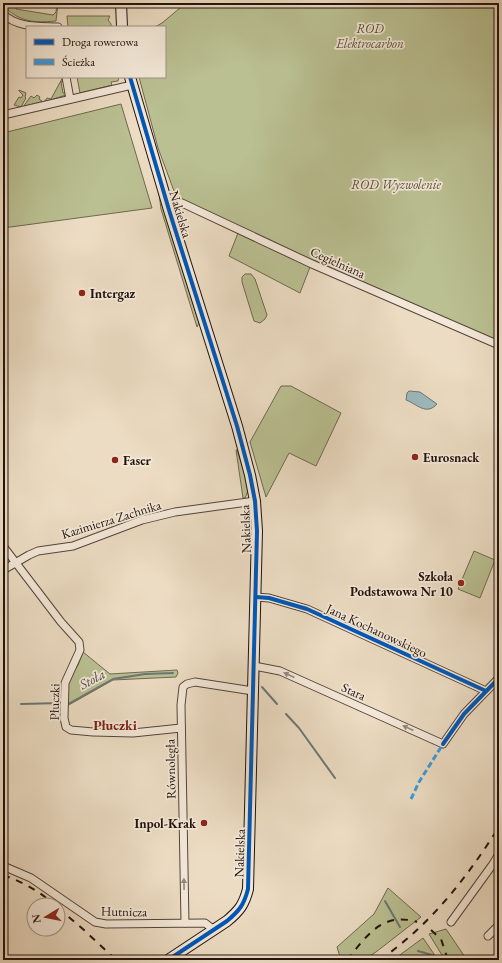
<svg xmlns="http://www.w3.org/2000/svg" width="502" height="963" viewBox="0 0 502 963" font-family="'EB Garamond',serif">
<style>
.green{fill:#bac092;stroke:#6e694f}
.water{fill:#9db9be;stroke:#6c7677}
.lines{fill:none;stroke-linecap:round;stroke-linejoin:round}
.stream{stroke:#6c7677;stroke-width:2}
.street-casing{stroke:#55443a;stroke-width:9}
.secondary-casing{stroke:#23120c;stroke-width:12}
.street{stroke:#f3e8d8;stroke-width:7}
.secondary{stroke:#f3e8d8;stroke-width:10}
.rail{stroke:#23120c;stroke-width:2;stroke-dasharray:7 7;stroke-linecap:butt}
.quiet{stroke:#3c9ade;stroke-width:3;stroke-dasharray:6 3;stroke-linecap:butt}
.cycleway-casing{stroke:#f3e8d8;stroke-width:6}
.cycleway{stroke:#0057b8;stroke-width:4}
.oneway{fill:#95887c}
.poi-dot{fill:#8f2418;stroke:#f3e8d8;stroke-width:1.5}
.labels{text-anchor:middle;stroke-width:3.5;stroke-linejoin:round;paint-order:stroke}
.park-label{font-size:13px;font-style:italic;fill:#584f3b;stroke:#f3e8d8}
.street-label{font-size:13px;fill:#23120c;stroke:#f3e8d8}
.poi-label{font-size:13px;font-weight:bold;fill:#23120c;stroke:#f3e8d8;text-anchor:start}
.water-label{font-size:14px;font-style:italic;fill:#4e4c4a;stroke:#f3e8d8}
.neighbourhood-label{font-size:14px;font-weight:bold;fill:#7a1f14;stroke:#f3e8d8}
</style>
<rect width="100%" height="100%" fill="#ecdcc3"/>
<filter id="stains"><feTurbulence type="fractalNoise" baseFrequency=".005" numOctaves="4"/><feColorMatrix values="0 0 0 0 .2 0 0 0 0 .09 0 0 0 0 .02 0 0 0 .5 -.17"/></filter>
<radialGradient id="worn" r=".72"><stop offset=".6" stop-color="#630" stop-opacity="0"/><stop offset="1" stop-color="#630" stop-opacity=".3"/></radialGradient>
<g class="green">
<path d="M3,3H17L16,9L53,15L56,12L57,3H58L56,21C32,23 21,22 3,6Z"/>
<polygon points="186,3 499,3 499,342 362,282 177,199 158,148 139,77 165,77 165,27 155,27 162,23"/>
<polygon points="67,16 110,16 108,20 111,24 111,27 68,27"/>
<polygon points="63,77 65,81 61,82 63,93 66,93 66,95 44,102 47,98 51,99"/>
<polygon points="77,77 119,77 118,81 111,82 112,85 80,93"/>
<polygon points="19,90 26,93 25,97 26,98 21,107 14,105 19,97 21,98 23,95 19,91"/>
<polygon points="37,95 40,97 39,99 42,101 41,102 23,107 31,96 34,98"/>
<polygon points="121,104 152,208 3,228 3,133"/>
<polygon points="159,194 199,323 197,327 161,209"/>
<polygon points="238,233 310,267 300,293 229,256"/>
<polygon points="245,274 251,274 255,279 267,315 265,319 260,323 254,321 242,282 242,277"/>
<polygon points="281,386 291,386 341,413 316,466 289,453 266,497 250,442"/>
<polygon points="236,450 237,450 247,481 248,491 245,498 243,498"/>
<polygon points="474,551 495,560 480,598 458,589"/>
<polygon points="83,652 110,674 177,670 178,673 176,677 113,680 67,706 68,681 78,665"/>
<polygon points="388,888 421,917 376,952 363,960 341,960 337,947 374,914"/>
<polygon points="446,929 467,960 445,960 429,934"/>
<polygon points="423,938 438,960 393,960"/>
</g>
<path class="water" d="M409,391L420,392L437,404C426,416 417,404 406,400L407,393Z"/>
<g class="lines">
<g class="stream">
<polyline points="262,687 277,704"/>
<polyline points="67,703 70,703 113,679 145,674 173,673"/>
<polyline points="21,704 62,703"/>
<polyline points="286,714 299,728 335,778"/>
<polyline points="385,901 400,927"/>
<polyline points="418,951 439,957 441,960"/>
</g>
<defs>
<g id="street">
<path d="M3,14C18,28 39,26 58,27"/>
<polyline points="66,77 70,99"/>
<polyline points="3,115 132,85"/>
<polyline points="167,202 172,201 182,203 312,264 499,345"/>
<polyline points="3,546 61,622 79,642 80,650 65,683 64,718 66,727 71,730 93,732 133,733 181,728"/>
<polyline points="3,570 29,555 38,551 73,546 142,520 175,512 255,501"/>
<polyline points="256,597 269,598 307,609 486,691"/>
<polyline points="254,666 280,671 443,744 464,714 499,678"/>
<polyline points="3,866 31,878 95,922 106,924 205,923 214,930"/>
<polyline points="451,922 493,864 499,854"/>
<polyline points="185,923 181,705 183,687 187,684 195,682 253,691"/>
<polyline points="488,936 499,925"/>
</g>
<g id="secondary">
<polyline points="121,3 122,27"/>
<path d="M130,77L169,210L237,426L250,475L255,501L257,531L248,889C244,905 239,911 227,921L168,960"/>
</g>
</defs>
<use href="#street" class="street-casing"/>
<use href="#secondary" class="secondary-casing"/>
<use href="#street" class="street"/>
<use href="#secondary" class="secondary"/>
<g class="rail">
<path d="M3,875C23,882 39,891 55,905"/>
<polyline points="58,908 84,930 116,960"/>
<polyline points="431,930 441,939 448,960"/>
<path d="M347,960C366,937 382,911 417,922"/>
<path d="M380,960C432,923 465,880 499,827"/>
</g>
<polyline class="quiet" points="411,799 419,782 443,744"/>
<defs>
<g id="cycleway">
<path d="M130,77L169,210L237,426L250,475L255,501L257,531L248,889C244,905 239,911 227,921L168,960"/>
<polyline points="256,597 269,598 307,609 486,691"/>
<polyline points="443,744 464,714 499,678"/>
</g>
</defs>
<use href="#cycleway" class="cycleway-casing"/>
<use href="#cycleway" class="cycleway"/>
</g>
<defs><path id="oneway-solid" d="M-6-.8H1V-3.2L6.5 0L1 3.2V.8H-6Z"/></defs>
<g class="oneway">
<use href="#oneway-solid" transform="translate(289 675) rotate(-156)"/>
<use href="#oneway-solid" transform="translate(408 728) rotate(-156)"/>
<use href="#oneway-solid" transform="translate(184 884) rotate(-91)"/>
</g>
<g class="poi-dot">
<circle cx="82" cy="293" r="4"/>
<circle cx="415" cy="457" r="4"/>
<circle cx="115" cy="460" r="4"/>
<circle cx="461" cy="583" r="4"/>
<circle cx="204" cy="823" r="4"/>
</g>
<g class="labels">
<g class="park-label">
<text x="370" y="33">ROD<tspan x="370" dy="15">Elektrocarbon</tspan></text>
<text x="396" y="189">ROD Wyzwolenie</text>
</g>
<g class="street-label">
<text transform="translate(181 214) rotate(73)" y="5">Nakielska</text>
<text transform="translate(338 262) rotate(24)" y="5">Cegielniana</text>
<text transform="translate(111 519) rotate(-17)" y="5">Kazimierza Zachnika</text>
<text transform="translate(245 529) rotate(-92)" y="5">Nakielska</text>
<text transform="translate(377 630) rotate(25)" y="5">Jana Kochanowskiego</text>
<text transform="translate(354 691) rotate(24)" y="5">Stara</text>
<text transform="translate(54 702) rotate(-89)" y="5">Płuczki</text>
<text transform="translate(170 769) rotate(-91)" y="5">Równoległa</text>
<text transform="translate(239 853) rotate(-88)" y="5">Nakielska</text>
<text transform="translate(124 911) rotate(1)" y="5">Hutnicza</text>
</g>
<g class="poi-label">
<text x="90" y="298">Intergaz</text>
<text x="423" y="462">Eurosnack</text>
<text x="123" y="465">Faser</text>
<text x="453" y="581" text-anchor="end">Szkoła<tspan x="453" dy="15">Podstawowa Nr 10</tspan></text>
<text x="196" y="828" text-anchor="end">Inpol-Krak</text>
</g>
<g class="water-label">
<text transform="translate(92 679) rotate(-28)" y="5">Stoła</text>
</g>
<g class="neighbourhood-label">
<text x="115" y="730">Płuczki</text>
</g>
</g>
<rect width="502" height="963" fill="none" stroke="#ecdcc3" stroke-width="16"/>
<rect x="4" y="4" width="494" height="955" fill="none" stroke="#23120c" stroke-width="2"/>
<rect x="8" y="8" width="486" height="947" fill="none" stroke="#23120c"/>
<rect x="26" y="26" width="140" height="52" fill="#f3e8d8" stroke="#a09286"/>
<rect x="34" y="39" width="20" height="6" fill="#0057b8" stroke="#a09286"/>
<text x="62" y="46" font-size="12" fill="#23120c">Droga rowerowa</text>
<rect x="34" y="59" width="20" height="6" fill="#3c9ade" stroke="#a09286"/>
<text x="62" y="66" font-size="12" fill="#23120c">Ścieżka</text>
<g transform="translate(46 917) rotate(260)"><circle r="19" fill="#f3e8d8" stroke="#a09286"/>
<path d="M0-3L7 15L0 10L-7 15Z" fill="#8f2418"/>
<text y="-6" font-size="11" font-weight="bold" text-anchor="middle" fill="#23120c">N</text>
</g>
<rect width="100%" height="100%" filter="url(#stains)"/>
<rect width="100%" height="100%" fill="url(#worn)"/>
</svg>
